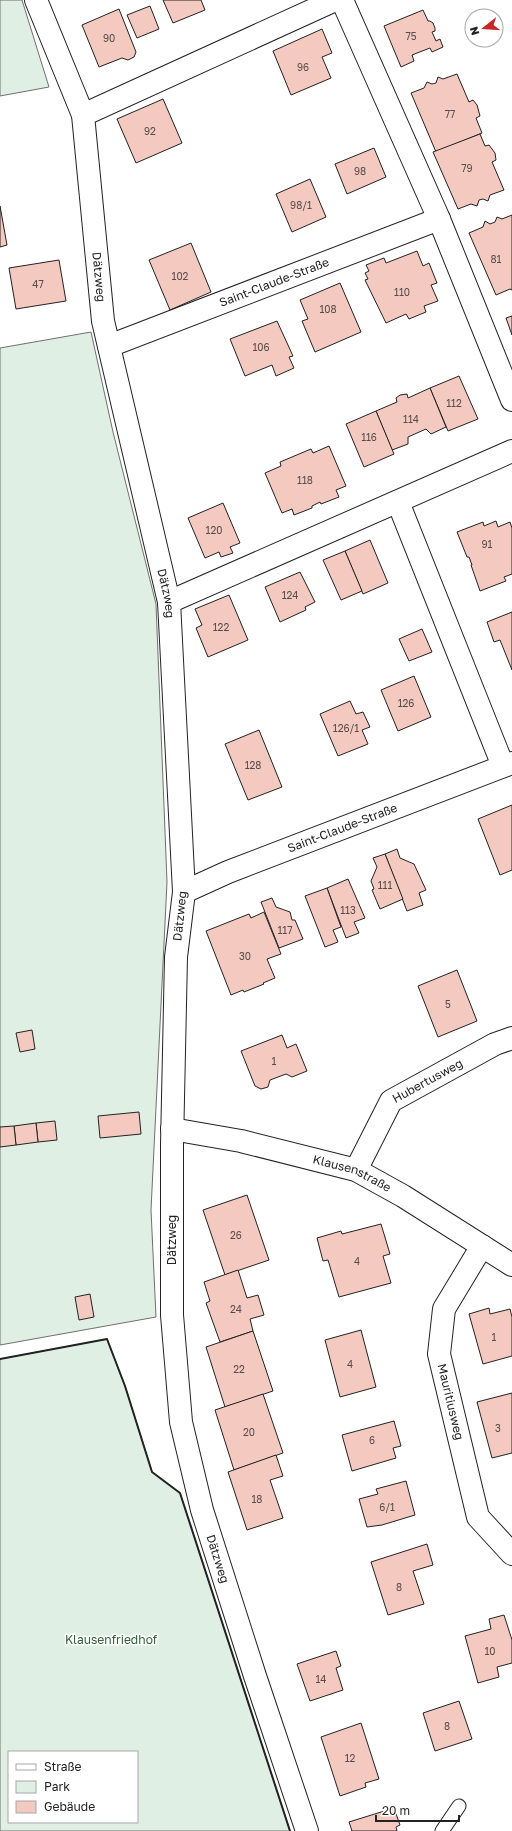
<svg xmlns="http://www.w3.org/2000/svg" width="512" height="1831" viewBox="0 0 512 1831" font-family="'Golos Text',sans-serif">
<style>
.green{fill:#e0efe3;stroke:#6f6f6f;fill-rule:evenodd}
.building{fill:#f3c9c0;stroke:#222}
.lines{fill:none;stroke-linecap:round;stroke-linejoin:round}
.service-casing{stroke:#222;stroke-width:15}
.minor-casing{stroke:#222;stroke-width:24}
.service{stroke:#fff;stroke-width:13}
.minor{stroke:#fff;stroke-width:22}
.wall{stroke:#222;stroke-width:2}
.labels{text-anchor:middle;stroke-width:3;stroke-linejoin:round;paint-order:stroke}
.number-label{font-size:10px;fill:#564c4a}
.street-label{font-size:12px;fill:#222;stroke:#fff}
.park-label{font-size:12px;fill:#2f5e38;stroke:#fff}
</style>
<rect width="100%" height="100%" fill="#fff"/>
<g class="green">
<polygon points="0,0 22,0 49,87 0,96"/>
<polygon points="91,332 113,432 156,604 167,882 151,1210 156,1317 0,1345 0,348"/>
<path d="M107,1339L125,1386L152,1472L180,1493L290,1831H0V1359ZM9,1752H137V1822H9Z"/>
</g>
<g class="building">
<polygon points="163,0 201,0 205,10 173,23"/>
<polygon points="150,6 159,29 137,38 127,15"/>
<polygon points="119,9 136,52 134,57 128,60 122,58 99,67 82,25"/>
<polygon points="423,10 428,21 430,21 433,23 435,28 435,31 432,32 436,41 440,39 443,47 432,52 430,48 412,55 414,61 401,67 384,26"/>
<polygon points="322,29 332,53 322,57 331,78 291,95 273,51"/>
<polygon points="457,74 469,102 473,100 477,105 480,116 476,118 482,133 436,152 411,93 424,88 427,82 432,84 436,83 438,77 443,79"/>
<polygon points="163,99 182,143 136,163 117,119"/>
<polygon points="480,134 485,146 489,145 495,153 496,160 492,162 504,190 490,195 488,201 483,199 479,200 477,206 471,204 458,209 433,152"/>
<polygon points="374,148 386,177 347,194 335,164"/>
<polygon points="310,179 326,217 292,232 276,194"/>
<polygon points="0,206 7,245 0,247"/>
<polygon points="512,215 512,290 510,289 496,295 469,233 483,227 485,221 490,224 495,222 497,217 502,219"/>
<polygon points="191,243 211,292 170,310 149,260"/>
<polygon points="417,251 423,266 429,263 437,283 431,285 438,301 424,306 426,312 409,319 406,314 386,323 365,280 368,279 365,273 369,271 366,265 384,258 386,263"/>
<polygon points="59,260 66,301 16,309 9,268"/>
<polygon points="340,283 361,332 315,352 302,321 308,319 300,300"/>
<polygon points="512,316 512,335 506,318"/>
<polygon points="277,321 293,356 289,357 294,368 276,376 272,365 245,376 230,339"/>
<polygon points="459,376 478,419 448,431 430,388"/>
<polygon points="430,388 446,427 431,434 426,429 408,437 408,444 392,450 376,411 397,402 396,398 400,395 407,394 408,398"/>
<polygon points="376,411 394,454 364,467 346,424"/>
<polygon points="329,446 346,486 336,490 339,497 321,504 320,502 312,506 312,508 294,515 292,509 282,513 265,473 281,466 280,462 311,449 313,453"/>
<polygon points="223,503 240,543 230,547 233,553 221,557 219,552 205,558 188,518"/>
<polygon points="496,521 498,527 510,522 512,528 512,574 504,577 506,581 480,591 471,565 472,565 469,557 467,557 457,532 483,522 484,526"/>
<polygon points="370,540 388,583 363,594 345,551"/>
<polygon points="345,551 362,591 341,600 323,560"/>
<polygon points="300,572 315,602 305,607 306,610 280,622 265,587"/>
<polygon points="229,595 248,640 208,657 196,628 202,625 195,609"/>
<polygon points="512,612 512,670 500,640 494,642 487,622"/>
<polygon points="422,629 432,652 409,661 399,639"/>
<polygon points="414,676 431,717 398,731 381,690"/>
<polygon points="350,701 356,714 363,712 370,727 362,730 368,744 338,756 320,714"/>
<polygon points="259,730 282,787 248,800 225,744"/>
<polygon points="512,805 512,870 500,875 478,819"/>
<polygon points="397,849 400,858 414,864 426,890 419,893 423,905 407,911 385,854"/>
<polygon points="385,854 403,899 380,909 372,890 374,889 371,881 377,867 373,858"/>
<polygon points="348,879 365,918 354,922 359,933 346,938 327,888"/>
<polygon points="327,888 341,927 333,930 338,942 325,947 305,896"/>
<polygon points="272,898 276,907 290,912 292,920 295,920 303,939 279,948 261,902"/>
<polygon points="264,912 281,954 267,959 275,978 263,983 264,984 244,992 243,990 231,995 206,931 249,914 251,918"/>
<polygon points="457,970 477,1021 438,1037 418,986"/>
<polygon points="32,1030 35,1049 20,1052 16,1033"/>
<polygon points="282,1035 287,1048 296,1044 307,1071 292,1077 286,1074 270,1080 268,1087 261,1089 255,1086 241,1051"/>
<polygon points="139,1112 141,1134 100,1138 98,1116"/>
<polygon points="55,1121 57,1140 38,1142 36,1123"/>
<polygon points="36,1123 38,1142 16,1145 14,1126"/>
<polygon points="14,1126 16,1145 0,1147 0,1127"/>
<polygon points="247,1195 269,1260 225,1275 203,1210"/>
<polygon points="381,1224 390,1254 383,1256 391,1283 339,1297 328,1260 323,1261 317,1238 341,1231 342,1234"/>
<polygon points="238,1270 247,1298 258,1295 264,1315 250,1319 253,1331 220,1342 206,1303 210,1301 204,1282"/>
<polygon points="90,1294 94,1317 79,1320 75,1297"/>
<polygon points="489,1308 490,1314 510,1309 512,1317 512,1356 483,1364 469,1314"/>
<polygon points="361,1330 376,1387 340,1397 325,1340"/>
<polygon points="253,1331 273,1391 225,1407 206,1347"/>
<polygon points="512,1393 512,1453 492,1458 477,1402"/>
<polygon points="263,1394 283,1453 234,1470 215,1410"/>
<polygon points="394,1421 401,1446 393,1448 396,1458 352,1471 342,1435"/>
<polygon points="276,1455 283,1476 270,1480 283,1518 247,1530 228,1472"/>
<polygon points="406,1481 415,1515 382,1525 367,1527 359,1499 378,1494 376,1489"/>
<polygon points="427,1544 433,1565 413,1571 424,1604 388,1615 371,1562"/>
<polygon points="504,1615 512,1640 512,1663 497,1667 499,1677 478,1683 465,1636 491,1629 489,1619"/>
<polygon points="336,1651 341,1666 336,1668 343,1690 310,1701 297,1664"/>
<polygon points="459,1701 472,1739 435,1751 423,1713"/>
<polygon points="361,1723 379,1779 365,1783 366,1787 340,1796 321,1737"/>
<polygon points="394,1808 400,1825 396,1827 397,1831 352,1831 349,1822"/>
</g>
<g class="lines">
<defs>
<polyline id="service" points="442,1831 459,1806"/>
<g id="minor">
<path id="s1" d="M36,0L83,115L103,321L169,602L184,892L176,957L172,1145V1315L181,1422L202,1510L255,1676L307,1831"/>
<polyline points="342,0 439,219 512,400"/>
<polyline points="83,115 335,0"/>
<path id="s2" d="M109,346L439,219"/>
<polyline points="398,502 503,766"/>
<polyline points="169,602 512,451"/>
<path id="s3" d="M184,892L228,872L512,763"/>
<path id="s4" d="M172,1129L241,1141L356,1170L403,1196L512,1265"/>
<path id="s5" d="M356,1170L391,1101L495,1044L512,1038"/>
<path id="s6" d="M482,1246L444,1309L439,1354L478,1517L512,1554"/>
</g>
</defs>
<use href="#service" class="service-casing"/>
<use href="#minor" class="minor-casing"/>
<use href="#service" class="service"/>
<use href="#minor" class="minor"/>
<polyline class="wall" points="0,1359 107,1339 125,1386 152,1472 180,1493 290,1831"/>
</g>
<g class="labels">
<g class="number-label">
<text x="411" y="40">75</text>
<text x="109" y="42">90</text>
<text x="303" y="71">96</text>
<text x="450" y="118">77</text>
<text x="150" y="135">92</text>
<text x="467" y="172">79</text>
<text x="360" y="175">98</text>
<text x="301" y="209">98/1</text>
<text x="496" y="263">81</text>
<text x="180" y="280">102</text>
<text x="38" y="288">47</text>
<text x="402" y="296">110</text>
<text x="328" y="313">108</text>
<text x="261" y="351">106</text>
<text x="454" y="407">112</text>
<text x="411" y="423">114</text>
<text x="369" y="441">116</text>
<text x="305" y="484">118</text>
<text x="214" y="534">120</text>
<text x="487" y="548">91</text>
<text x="290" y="599">124</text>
<text x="221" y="631">122</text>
<text x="406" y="707">126</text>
<text x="346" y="732">126/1</text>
<text x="253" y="769">128</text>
<text x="385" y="889">111</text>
<text x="348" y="914">113</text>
<text x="285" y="934">117</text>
<text x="245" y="960">30</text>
<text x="448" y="1008">5</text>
<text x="274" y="1065">1</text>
<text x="236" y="1239">26</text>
<text x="357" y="1265">4</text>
<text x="236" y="1313">24</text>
<text x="494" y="1341">1</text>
<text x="350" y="1368">4</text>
<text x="239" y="1373">22</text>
<text x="498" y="1432">3</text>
<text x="249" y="1436">20</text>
<text x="372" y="1444">6</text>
<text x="257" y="1503">18</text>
<text x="387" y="1511">6/1</text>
<text x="399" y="1591">8</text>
<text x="490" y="1655">10</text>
<text x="321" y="1683">14</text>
<text x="447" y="1730">8</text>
<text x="350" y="1762">12</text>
</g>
<g class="street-label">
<text dy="4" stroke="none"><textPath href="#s1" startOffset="287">Dätzweg</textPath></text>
<text dy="4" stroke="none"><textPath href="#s2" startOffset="177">Saint-Claude-Straße</textPath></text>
<text dy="4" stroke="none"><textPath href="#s1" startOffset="611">Dätzweg</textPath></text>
<text dy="4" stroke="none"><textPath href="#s3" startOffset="171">Saint-Claude-Straße</textPath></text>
<text transform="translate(180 916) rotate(-84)" y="4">Dätzweg</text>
<text dy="4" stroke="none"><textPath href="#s5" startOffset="119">Hubertusweg</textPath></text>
<text dy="4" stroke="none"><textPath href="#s4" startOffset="186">Klausenstraße</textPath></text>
<text transform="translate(172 1240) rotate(-90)" y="4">Dätzweg</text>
<text dy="4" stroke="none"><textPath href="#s6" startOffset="168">Mauritiusweg</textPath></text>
<text dy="4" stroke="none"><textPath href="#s1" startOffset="1583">Dätzweg</textPath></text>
</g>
<g class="park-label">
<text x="111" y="1644">Klausenfriedhof</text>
</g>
</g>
<rect x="8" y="1751" width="130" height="72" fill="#ffffff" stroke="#a7a7a7"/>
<rect x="16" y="1764" width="20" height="6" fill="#ffffff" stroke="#a7a7a7"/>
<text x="44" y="1771" font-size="12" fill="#222222">Straße</text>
<rect x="16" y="1781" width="20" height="12" fill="#e0efe3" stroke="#a7a7a7"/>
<text x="44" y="1791" font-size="12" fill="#222222">Park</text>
<rect x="16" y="1801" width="20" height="12" fill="#f3c9c0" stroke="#a7a7a7"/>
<text x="44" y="1811" font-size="12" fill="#222222">Gebäude</text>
<g transform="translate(484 28) rotate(253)"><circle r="19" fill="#ffffff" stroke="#a7a7a7"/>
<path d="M0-3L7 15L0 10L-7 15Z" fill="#c62828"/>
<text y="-6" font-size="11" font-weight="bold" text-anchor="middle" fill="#222222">N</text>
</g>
<path d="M376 1815v6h83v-6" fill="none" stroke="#222222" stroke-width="2"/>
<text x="382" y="1815" font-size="12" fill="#222222" stroke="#ffffff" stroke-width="3" paint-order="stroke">20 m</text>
</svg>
